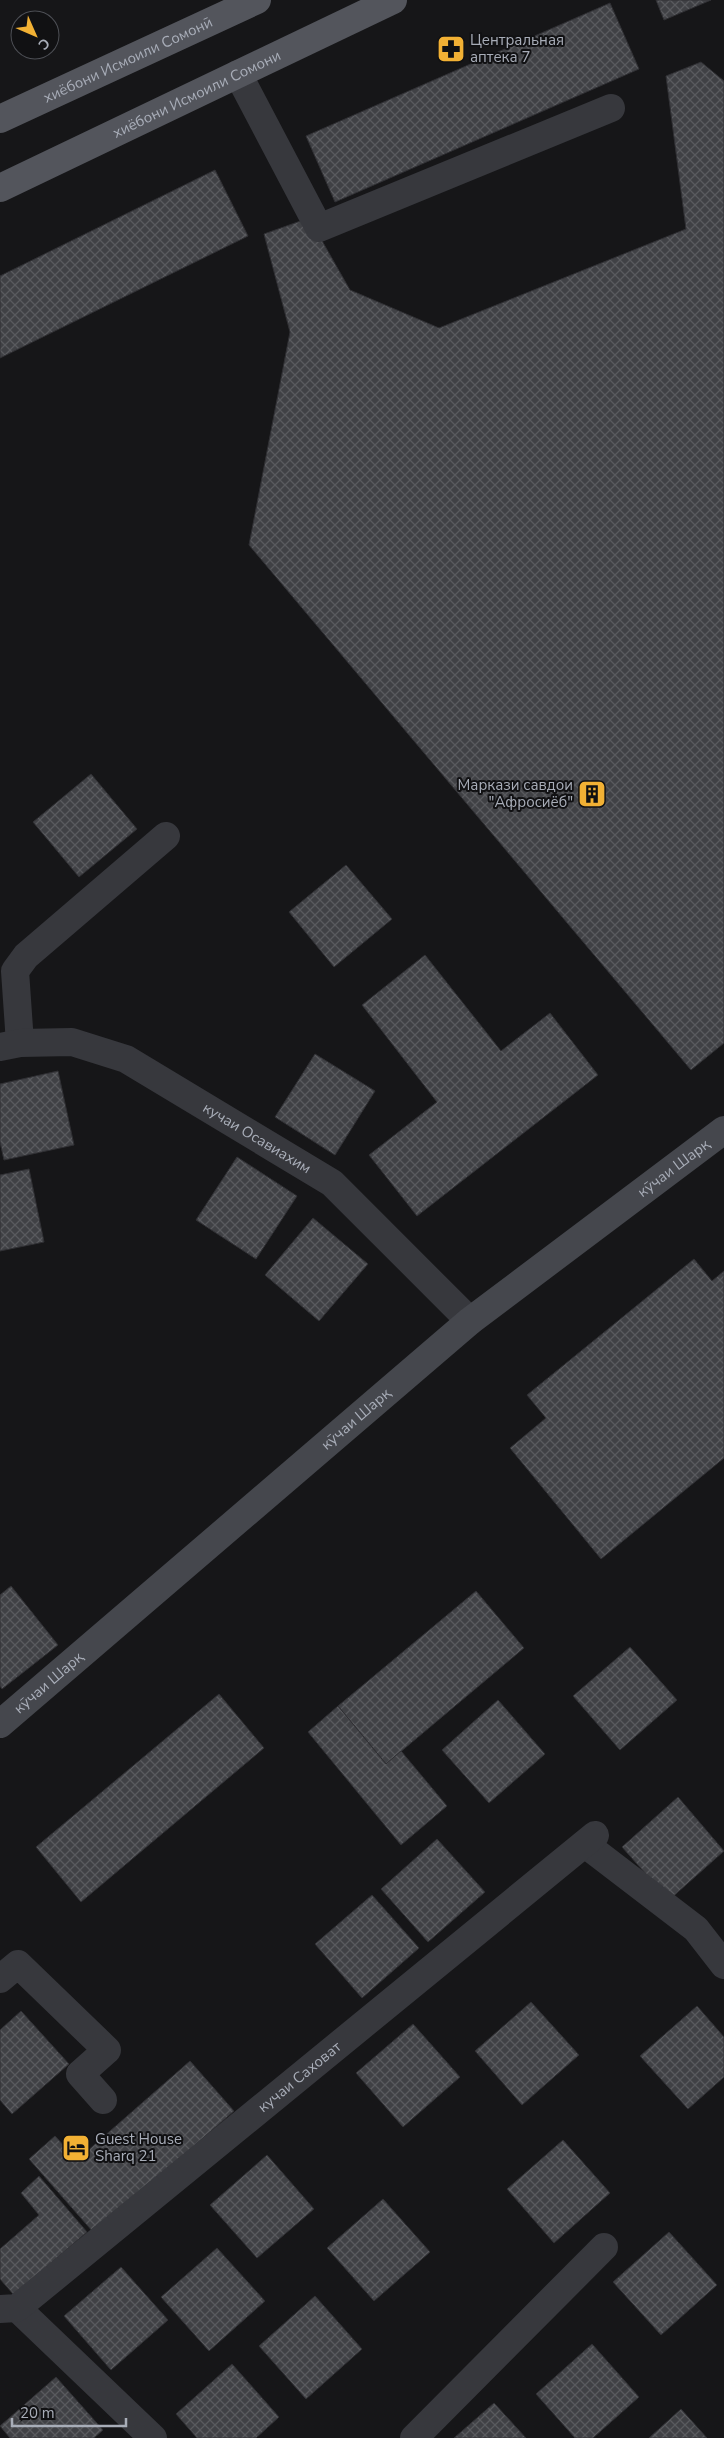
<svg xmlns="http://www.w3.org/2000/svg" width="724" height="2438" viewBox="0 0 724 2438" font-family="'Nunito Sans',sans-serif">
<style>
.building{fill:url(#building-cross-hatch);stroke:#303034}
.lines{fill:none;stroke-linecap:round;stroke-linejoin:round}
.street{stroke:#37383d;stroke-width:28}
.secondary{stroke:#45474d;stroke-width:28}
.primary{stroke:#53555c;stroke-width:28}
.labels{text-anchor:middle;stroke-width:4;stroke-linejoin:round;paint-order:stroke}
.poi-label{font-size:15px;fill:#a8adb8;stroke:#111113;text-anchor:start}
.street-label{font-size:15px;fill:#a8adb8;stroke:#111113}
</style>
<defs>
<pattern id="building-cross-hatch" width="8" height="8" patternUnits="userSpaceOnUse" patternTransform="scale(1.25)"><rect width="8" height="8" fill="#404145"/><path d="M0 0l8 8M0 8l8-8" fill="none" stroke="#595a5e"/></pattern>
</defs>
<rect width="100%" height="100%" fill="#161618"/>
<g class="building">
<polygon points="656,0 711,0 664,20"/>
<polygon points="610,3 639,69 335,202 306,136"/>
<polygon points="701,62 724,81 724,1043 691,1070 249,545 290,332 264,234 309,218 350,290 439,328 686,229 666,76"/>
<polygon points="215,170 248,236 0,358 0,276"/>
<polygon points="91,774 137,829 79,877 33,822"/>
<polygon points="346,865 392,919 334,967 289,912"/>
<polygon points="425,955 501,1051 550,1013 598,1075 417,1216 369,1155 437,1102 362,1005"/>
<polygon points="315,1054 375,1091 335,1155 275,1117"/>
<polygon points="58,1071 74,1145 4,1160 0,1142 0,1084"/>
<polygon points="237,1157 297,1196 256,1259 196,1220"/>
<polygon points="29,1169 44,1242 0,1251 0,1175"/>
<polygon points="313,1218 368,1264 319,1321 265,1275"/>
<polygon points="694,1259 712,1281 724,1271 724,1458 601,1559 510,1448 546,1418 527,1395"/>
<polygon points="11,1586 58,1645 2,1689 0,1686 0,1595"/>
<polygon points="476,1591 524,1648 386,1764 338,1706"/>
<polygon points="630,1647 677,1700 620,1750 573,1696"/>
<polygon points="219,1694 264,1748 81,1902 36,1847"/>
<polygon points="498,1700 545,1754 489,1803 442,1750"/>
<polygon points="338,1706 386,1764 401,1751 447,1806 401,1845 308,1732"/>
<polygon points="678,1797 724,1851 669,1900 622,1847"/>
<polygon points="437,1839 485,1892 428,1942 381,1889"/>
<polygon points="372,1895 419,1948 362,1998 315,1944"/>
<polygon points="531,2002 579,2055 522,2105 475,2051"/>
<polygon points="697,2006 724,2037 724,2077 688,2109 640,2056"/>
<polygon points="21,2011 69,2064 12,2114 0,2100 0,2030"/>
<polygon points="413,2024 460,2077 403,2127 356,2073"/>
<polygon points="190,2061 234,2111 94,2233 29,2159 55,2136 77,2160"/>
<polygon points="563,2140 610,2193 554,2243 507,2189"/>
<polygon points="267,2155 314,2209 257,2258 210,2205"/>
<polygon points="39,2176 87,2232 14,2295 0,2279 0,2249 39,2215 21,2193"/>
<polygon points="383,2199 430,2252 374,2301 327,2248"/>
<polygon points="669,2232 717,2285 661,2335 613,2282"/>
<polygon points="217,2248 265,2301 209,2351 161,2297"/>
<polygon points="121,2267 168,2320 111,2370 64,2316"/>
<polygon points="315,2296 362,2349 306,2399 259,2346"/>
<polygon points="592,2344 639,2397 593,2438 575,2438 536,2394"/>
<polygon points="232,2364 279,2417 256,2438 197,2438 176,2414"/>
<polygon points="56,2377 103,2430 94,2438 10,2438 0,2426"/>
<polygon points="494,2403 526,2438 454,2438"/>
<polygon points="681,2409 707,2438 649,2438"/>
</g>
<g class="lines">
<g class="street">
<polyline points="238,74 319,228 611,108"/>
<polyline points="20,1043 15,971 26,956 166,836"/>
<path id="s1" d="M0,1047L20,1043L72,1042L126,1059L332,1183L470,1321"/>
<polyline points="585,1844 696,1929 724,1965"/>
<polyline points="0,1979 18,1964 107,2050 80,2074 103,2100"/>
<polyline points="17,2308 153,2438"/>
<path id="s2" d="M0,2309L17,2308L595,1835"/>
<polyline points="414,2438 604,2247"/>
</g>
<path class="secondary" id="s3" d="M0,1724L470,1321L724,1130"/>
<g class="primary">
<path id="s4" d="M0,119L257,0"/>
<path id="s5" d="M0,188L393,0"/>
</g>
</g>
<defs>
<symbol id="pharmacy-square" viewBox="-11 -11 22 22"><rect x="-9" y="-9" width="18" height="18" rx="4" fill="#f2b134" stroke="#111113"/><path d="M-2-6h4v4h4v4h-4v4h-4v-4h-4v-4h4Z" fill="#111"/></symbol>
<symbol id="building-square" viewBox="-11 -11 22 22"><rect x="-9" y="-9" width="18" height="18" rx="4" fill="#f2b134" stroke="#111113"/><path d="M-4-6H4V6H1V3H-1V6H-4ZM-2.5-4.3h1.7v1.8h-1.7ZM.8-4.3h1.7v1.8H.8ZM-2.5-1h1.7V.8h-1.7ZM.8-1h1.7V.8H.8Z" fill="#111"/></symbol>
<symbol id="hotel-square" viewBox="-11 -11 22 22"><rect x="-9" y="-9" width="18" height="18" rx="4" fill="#f2b134" stroke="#111113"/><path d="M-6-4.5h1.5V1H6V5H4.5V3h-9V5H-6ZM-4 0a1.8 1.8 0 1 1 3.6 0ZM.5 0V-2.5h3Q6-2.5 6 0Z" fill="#111"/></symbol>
</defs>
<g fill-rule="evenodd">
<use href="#pharmacy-square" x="435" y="33" width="32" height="32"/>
<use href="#building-square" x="576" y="778" width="32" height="32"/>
<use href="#hotel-square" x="60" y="2132" width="32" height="32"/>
</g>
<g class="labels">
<g class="poi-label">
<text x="470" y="45">Центральная<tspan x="470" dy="17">аптека 7</tspan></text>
<text x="573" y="790" text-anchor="end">Маркази савдои<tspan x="573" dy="17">"Афросиёб"</tspan></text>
<text x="95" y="2144">Guest House<tspan x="95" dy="17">Sharq 21</tspan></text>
</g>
<g class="street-label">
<text dy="5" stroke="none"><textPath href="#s4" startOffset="141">хиёбони Исмоили Сомонӣ</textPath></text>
<text dy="5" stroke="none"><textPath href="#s5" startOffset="218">хиёбони Исмоили Сомони</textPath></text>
<text dy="5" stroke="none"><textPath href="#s1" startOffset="282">кучаи Осавиахим</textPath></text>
<text dy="5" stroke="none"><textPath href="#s3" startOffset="874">кӯчаи Шарқ</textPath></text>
<text dy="5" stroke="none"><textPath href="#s3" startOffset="469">кӯчаи Шарқ</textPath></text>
<text dy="5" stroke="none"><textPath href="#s3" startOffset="64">кӯчаи Шарқ</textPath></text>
<text dy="5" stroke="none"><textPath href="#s2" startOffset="382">кучаи Саховат</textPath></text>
</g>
</g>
<g transform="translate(35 35) rotate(135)"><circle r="24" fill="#111113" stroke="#4d4f55"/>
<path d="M0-4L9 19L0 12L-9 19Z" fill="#f2b134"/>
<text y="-8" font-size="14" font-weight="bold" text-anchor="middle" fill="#a8adb8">С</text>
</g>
<path d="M12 2418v8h114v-8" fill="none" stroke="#a8adb8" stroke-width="2.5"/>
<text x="20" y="2418" font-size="15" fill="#a8adb8" stroke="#111113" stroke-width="4" paint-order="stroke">20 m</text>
</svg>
